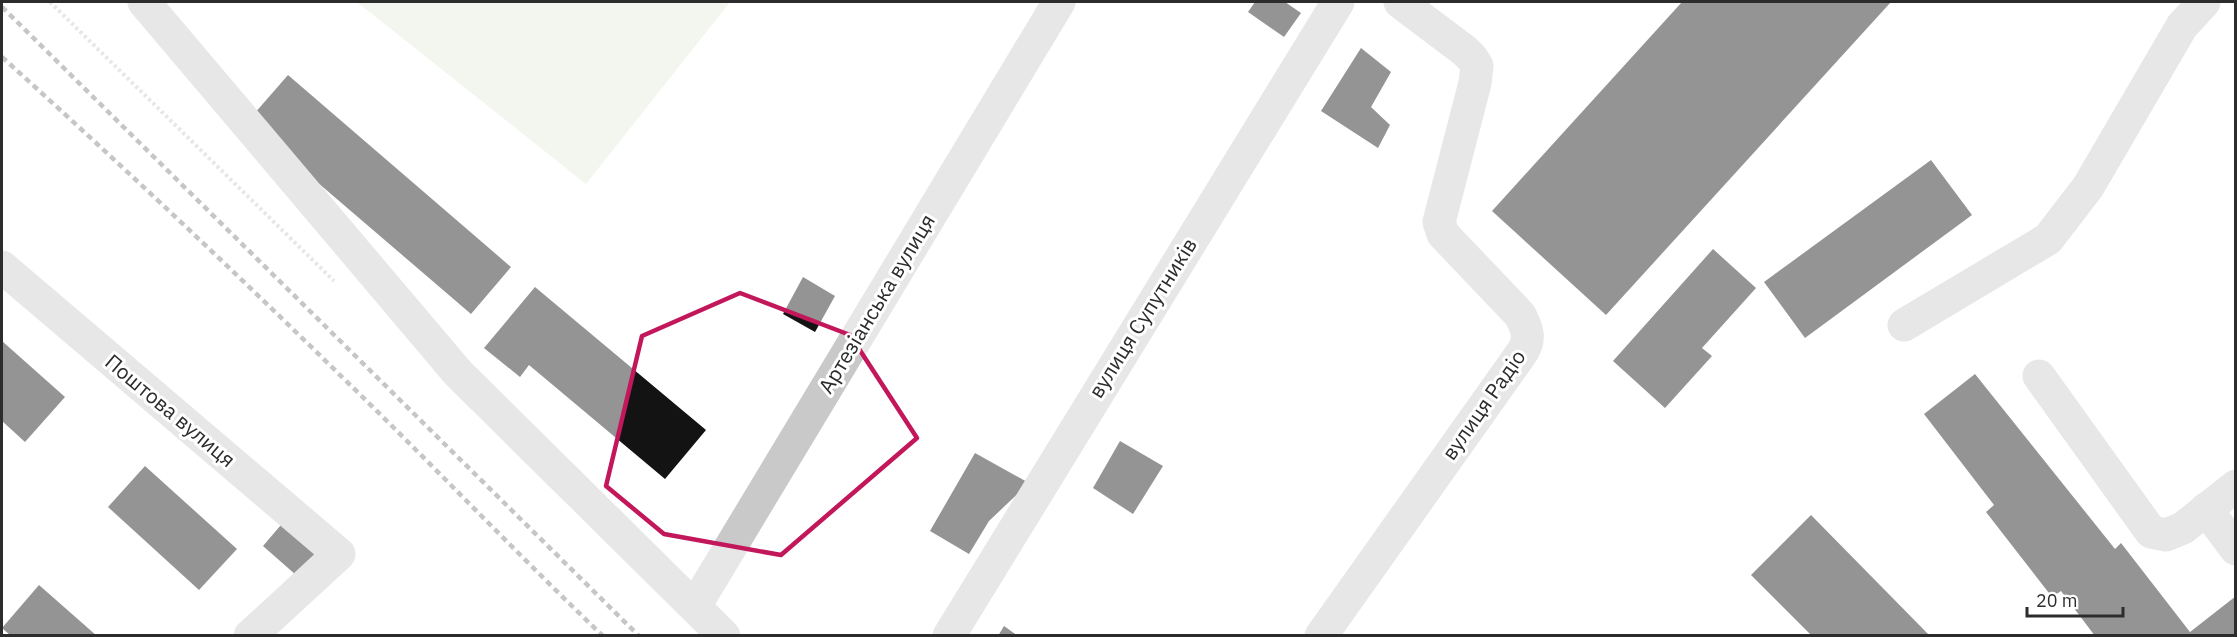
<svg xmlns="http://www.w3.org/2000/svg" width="2237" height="637" viewBox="0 0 2237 637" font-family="'IBM Plex Sans',sans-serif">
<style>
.green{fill:#e2ead9}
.building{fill:#131313}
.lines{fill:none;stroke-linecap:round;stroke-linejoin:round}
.path{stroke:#c9c9c9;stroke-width:4;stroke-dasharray:3 3;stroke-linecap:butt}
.minor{stroke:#c9c9c9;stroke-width:33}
.rail{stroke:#818181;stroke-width:4.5;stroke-dasharray:6 4.5;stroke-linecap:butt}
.marked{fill:none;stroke:#c2185b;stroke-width:4.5;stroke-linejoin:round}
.labels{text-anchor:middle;stroke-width:6;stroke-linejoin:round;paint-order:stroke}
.street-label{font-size:21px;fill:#2c2c2c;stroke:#fff}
</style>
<rect width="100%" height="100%" fill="#fff"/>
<polygon class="green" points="357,2 730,2 586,184"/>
<g class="building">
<polygon points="1255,2 1285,2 1301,13 1284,37 1248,12"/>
<polygon points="1682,2 1891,2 1606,315 1492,211"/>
<polygon points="1361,48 1391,72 1371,107 1390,125 1378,148 1321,111"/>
<polygon points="288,75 511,267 471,314 247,122"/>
<polygon points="1931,160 1972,215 1805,338 1764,282"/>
<polygon points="1713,249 1756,288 1702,348 1712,356 1665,408 1613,361"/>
<polygon points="803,277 835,296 815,332 783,314"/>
<polygon points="535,287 706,430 665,479 529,365 520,377 484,348"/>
<polygon points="2,341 65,397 25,442 2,421"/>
<polygon points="1975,374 2115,549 2121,543 2190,632 2236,596 2236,636 2095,636 2061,591 2052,597 1986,512 1994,505 1924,414"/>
<polygon points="1120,441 1163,466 1133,514 1093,488"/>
<polygon points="975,453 1029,483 989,521 969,554 930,531"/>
<polygon points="145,466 237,549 199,590 108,507"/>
<polygon points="1811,515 1930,636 1812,636 1751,575"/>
<polygon points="286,519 320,548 296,575 263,546"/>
<polygon points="39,585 97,636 11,636 2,628"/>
<polygon points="1004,626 1018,636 998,636"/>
</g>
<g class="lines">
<polyline class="path" points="50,2 334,281"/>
<g class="minor">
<polyline points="144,2 458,373 724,636"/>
<polyline points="2,267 339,554 250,636"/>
<polyline points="1904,325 2048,239 2088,187 2182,26 2204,2"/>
<polyline points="2039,376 2151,532 2166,535 2183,528 2236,486"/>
<polyline points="2206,509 2236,549"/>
<polyline points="695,606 1059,2"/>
<polyline points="949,636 1338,2"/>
<path d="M1321,636L1521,354C1531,340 1528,330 1520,315L1443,234L1439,222L1475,83L1477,66L1472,58L1465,51L1400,2"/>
</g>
<g class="rail">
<polyline points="2,7 639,636"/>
<path d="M2,57C117,161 231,268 342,377C430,462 514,551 603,636"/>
</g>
</g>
<path d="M0 0H2237V637H0ZM740,293L850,335L917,438L781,555L664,534L606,486L642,336Z" fill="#fff" fill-opacity=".55" fill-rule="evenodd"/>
<path class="marked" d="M740,293L850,335L917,438L781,555L664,534L606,486L642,336Z"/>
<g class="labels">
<g class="street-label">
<text transform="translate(877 304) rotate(-59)" y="7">Артезіанська вулиця</text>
<text transform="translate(1143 318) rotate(-58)" y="7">вулиця Супутників</text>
<text transform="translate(1484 405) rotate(-55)" y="7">вулиця Радіо</text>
<text transform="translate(170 411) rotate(40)" y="7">Поштова вулиця</text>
</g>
</g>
<rect width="2237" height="637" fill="none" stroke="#2c2c2c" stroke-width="6"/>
<path d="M2027 607v9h96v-9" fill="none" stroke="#2c2c2c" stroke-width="3"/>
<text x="2036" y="607" font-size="18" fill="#2c2c2c" stroke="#ffffff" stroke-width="4.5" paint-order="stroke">20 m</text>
</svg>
